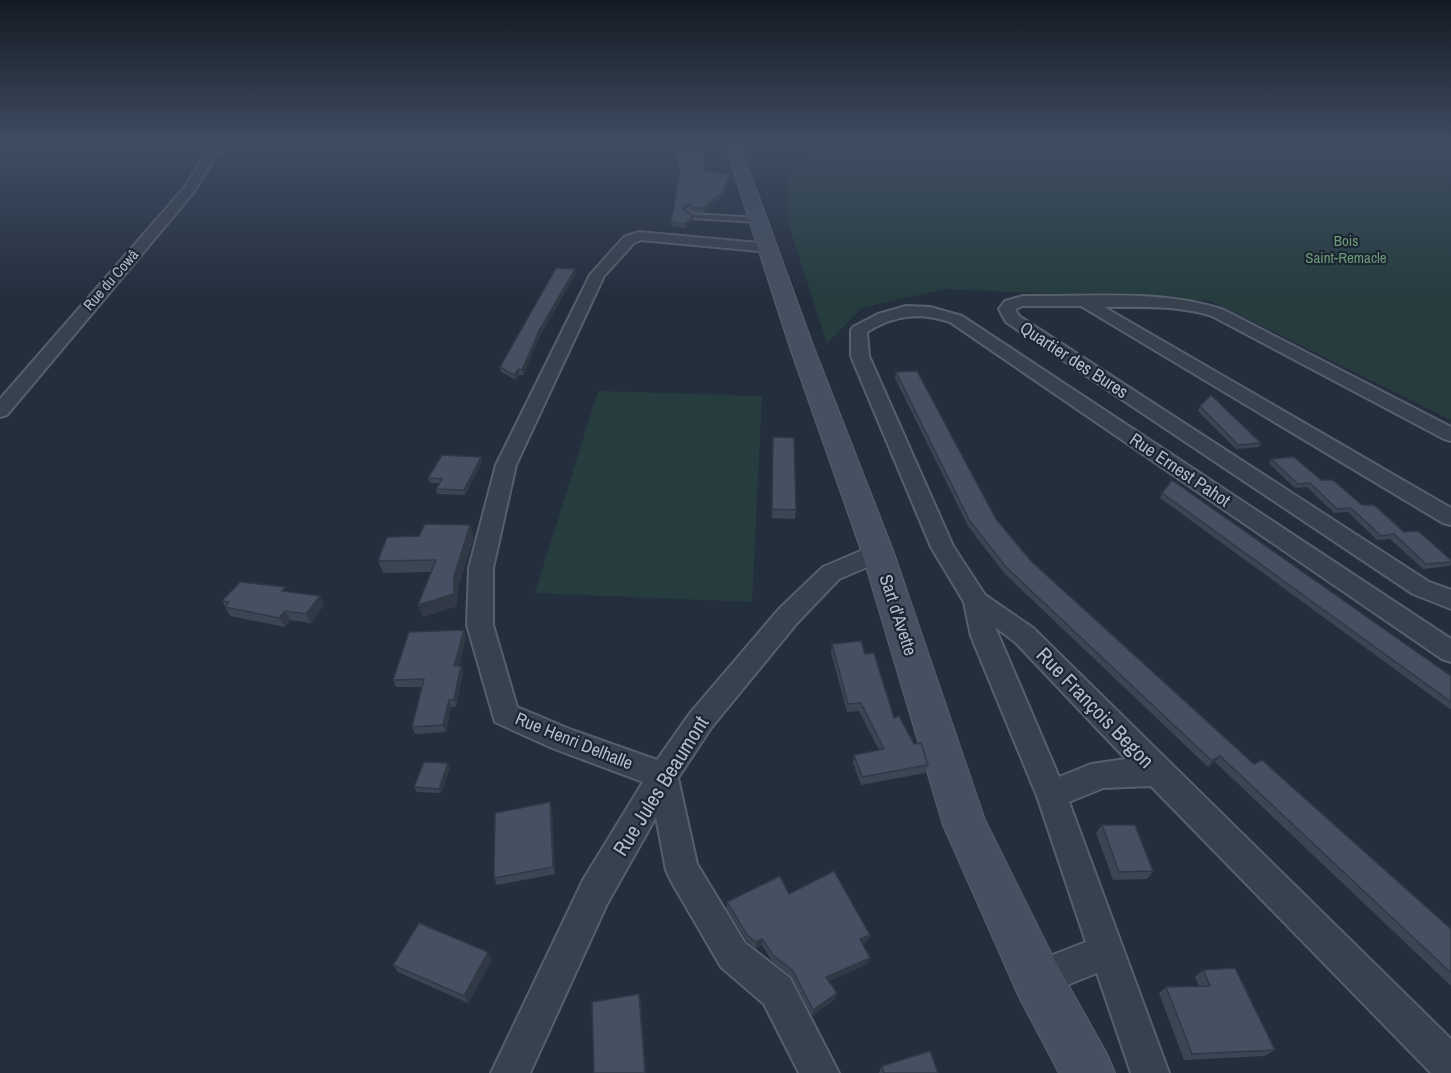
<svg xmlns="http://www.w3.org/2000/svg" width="1451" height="1073" viewBox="0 0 1451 1073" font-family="'Archivo Narrow',sans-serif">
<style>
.green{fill:#263c3f}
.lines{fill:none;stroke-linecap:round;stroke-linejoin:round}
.lane-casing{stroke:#565f6c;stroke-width:4}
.street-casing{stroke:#565f6c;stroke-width:4}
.secondary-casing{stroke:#565f6c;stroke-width:2}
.lane{fill:#38414e;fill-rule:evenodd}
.street{fill:#38414e;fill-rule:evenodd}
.secondary{fill:#465061;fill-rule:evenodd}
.wall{fill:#3b4654}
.shaded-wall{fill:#303945}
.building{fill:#455162;stroke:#303945;stroke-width:1.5}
.labels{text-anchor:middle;stroke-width:4.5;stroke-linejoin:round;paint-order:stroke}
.far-park-label{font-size:15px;fill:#6b9a76;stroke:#1d2633}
.far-street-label{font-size:15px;fill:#b4bcc9;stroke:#1d2633}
.street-label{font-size:18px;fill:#b4bcc9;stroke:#1d2633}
.near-street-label{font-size:21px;fill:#b4bcc9;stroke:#1d2633}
</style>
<rect width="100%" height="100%" fill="#242f3e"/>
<g class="green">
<polygon points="829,145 1451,145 1451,420 1211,301 946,289 861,308 827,344 788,222 788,173"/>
<polygon points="598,391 762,396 752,602 535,593"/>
</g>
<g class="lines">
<defs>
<polygon id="lane" points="688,210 693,214 758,218 761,220 758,222 691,218 685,212"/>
<g id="street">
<polygon points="212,145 222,145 193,193 7,415 0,417 0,399 184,188"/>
<polygon points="639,232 769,244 776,248 769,252 641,240 634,243 604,276 516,465 493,568 493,625 517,707 572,730 657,760 691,712 779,609 823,567 870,547 878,545 886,547 889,553 886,559 839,579 797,623 711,728 678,778 697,864 745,943 790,978 839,1073 799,1073 764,1004 721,967 671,881 666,870 656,817 607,904 530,1073 491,1073 583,880 643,782 552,748 495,722 467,625 469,568 496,465 590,275 624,237"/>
<path d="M1023,296C1087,297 1163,289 1224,310L1451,427V441L1444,439L1212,316C1177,305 1141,307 1104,307L1451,508V525L1443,523L1081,306H1023L1015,309L1019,316L1429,582L1451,590V609L1413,594L1006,322L999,309L1005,301Z"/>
<path d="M906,306L930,307L962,316L1451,639V662L1442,659L950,322C919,312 895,315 867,332L869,356L953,546L985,595L1033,628L1451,1039V1073H1431L1151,786L1103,788L1069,802L1169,1073H1131L1097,973L1037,997L1024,992L1019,979L1024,966L1086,942L1037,796L971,636L964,602L931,547L851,356V330L853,327L878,314ZM995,627L1015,642L1126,759L1091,764L1059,777Z"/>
</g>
<polygon id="secondary" points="725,145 740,145 813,345 894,553 985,820 1055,961 1107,1054 1115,1073 1059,1073 1019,997 943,825 862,553 789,345"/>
</defs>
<use href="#lane" class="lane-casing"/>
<use href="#street" class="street-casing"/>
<use href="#secondary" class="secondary-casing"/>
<use href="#lane" class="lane"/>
<use href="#street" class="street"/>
<use href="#secondary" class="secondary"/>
</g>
<g class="wall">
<polygon points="675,152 705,172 731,177 723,196 703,212 694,212 688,208 684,210 693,216 693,220 685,228 671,226 671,222 680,175"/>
<polygon points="576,273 540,336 523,375 519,375 516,380 501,372 500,367"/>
<polygon points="896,372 996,519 1031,561 1254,764 1451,929 1451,986 1215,762 1208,767 1004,573 968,526 895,378"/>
<polygon points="1200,406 1261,443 1259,447 1236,449 1198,411"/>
<polygon points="773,437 796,510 795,519 772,518"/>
<polygon points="1271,459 1321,480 1451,560 1451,564 1449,566 1423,569 1390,539 1377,540 1348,512 1334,513 1307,487 1295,488 1269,463"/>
<polygon points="482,462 465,495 437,494 436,489 439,483 430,483 428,478"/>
<polygon points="1162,493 1451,676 1451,710 1160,498"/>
<polygon points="474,537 458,588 457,606 423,617 431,572 383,573 378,561"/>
<polygon points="288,592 324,605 311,623 290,620 285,627 230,616 222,601"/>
<polygon points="464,630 466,637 459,666 461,666 463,673 456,707 451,707 446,732 415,734 412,727 422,687 396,687 393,680"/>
<polygon points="832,644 865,654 894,718 928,765 925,773 861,785 853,763 854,755 879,750 859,711 847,712 831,652"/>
<polygon points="450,768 441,793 417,792 414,787"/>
<polygon points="550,802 552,810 555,874 497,885 494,878"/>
<polygon points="1102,825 1153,871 1147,879 1113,880 1096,833"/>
<polygon points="789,894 870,935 868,941 863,944 868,964 829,981 835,999 812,1016 792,977 772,961 762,945 756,949 747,941 727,909 727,902"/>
<polygon points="492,960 468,1003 398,972 393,965"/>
<polygon points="1203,970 1275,1050 1265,1056 1184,1060 1159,993 1166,987 1199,986 1195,977"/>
<polygon points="882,1066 938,1073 879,1073 879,1072"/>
</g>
<g class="shaded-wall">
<polygon points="731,173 731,177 723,196 703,212 703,208"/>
<polygon points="688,204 688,208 684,210 684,206"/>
<polygon points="693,216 693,220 685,228 685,224"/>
<polygon points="575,269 576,273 540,336 523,375 522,370 539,331"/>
<polygon points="518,369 519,375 516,380 514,375"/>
<polygon points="481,457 482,462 465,495 464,490"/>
<polygon points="470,525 474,537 458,588 457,606 423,617 418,605 454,576"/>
<polygon points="320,596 324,605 311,623 306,614"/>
<polygon points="285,611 290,620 285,627 279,618"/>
<polygon points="464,630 466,637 457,673 454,666"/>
<polygon points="461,666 463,673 456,707 454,699"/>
<polygon points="449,700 451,707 446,732 443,725"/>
<polygon points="1220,756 1215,762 1208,767 1212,761"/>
<polygon points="448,763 450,768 441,793 439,789"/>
<polygon points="550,802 552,810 555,874 553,867"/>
<polygon points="870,935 868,941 859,946 860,939"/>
<polygon points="762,939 762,945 756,949 756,942"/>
<polygon points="488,952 492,960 468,1003 464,996"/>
<polygon points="870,958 868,964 825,983 826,977"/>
<polygon points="837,993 835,999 812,1016 813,1010"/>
<polygon points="639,994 641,1000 646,1073 645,1073"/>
</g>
<g class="building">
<polygon points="702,150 705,172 731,173 723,192 703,208 694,208 688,204 684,206 683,209 693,216 685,224 671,222 680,174 675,152"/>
<polygon points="556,268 575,269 539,331 522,370 518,369 514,375 500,367"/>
<polygon points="917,371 996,519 1031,561 1254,764 1262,760 1451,929 1451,973 1220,756 1212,761 1006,567 969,520 896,372"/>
<polygon points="1211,395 1261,443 1238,445 1200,406"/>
<polygon points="773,437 794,438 796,510 772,509"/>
<polygon points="442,455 481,457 464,490 436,489 442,479 428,478"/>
<polygon points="1294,457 1321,480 1333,480 1362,505 1374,505 1404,532 1418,531 1451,560 1451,562 1426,564 1394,534 1381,536 1351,508 1337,509 1310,483 1298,484 1271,459"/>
<polygon points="1172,480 1451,676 1451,702 1162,493"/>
<polygon points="425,524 470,525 454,576 454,594 418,605 436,560 378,561 387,537 419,536"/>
<polygon points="240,582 285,587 282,591 320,596 306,614 285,611 279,618 225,607 229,602 222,601"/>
<polygon points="464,630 454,666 461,666 454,699 449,700 443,725 412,727 424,679 393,680 409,632"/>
<polygon points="861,641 865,654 874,653 894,718 899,716 914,744 921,743 928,765 862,777 854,755 884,749 861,703 848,704 832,644"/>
<polygon points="424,762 448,763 439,789 414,787"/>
<polygon points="550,802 553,867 494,878 495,813"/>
<polygon points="1102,825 1135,825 1153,871 1119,872"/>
<polygon points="834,871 870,935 860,939 870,958 826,977 837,993 813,1010 793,971 773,955 762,939 756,942 747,935 727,902 780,876 789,894"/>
<polygon points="419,923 488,952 464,996 393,965"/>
<polygon points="1235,968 1275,1050 1192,1054 1166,987 1210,986 1203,970"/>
<polygon points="639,994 645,1073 594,1073 592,1002"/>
<polygon points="930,1051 938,1073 884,1073 882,1066"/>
</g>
<linearGradient id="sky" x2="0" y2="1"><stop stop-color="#141a22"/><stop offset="0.49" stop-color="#3f4d63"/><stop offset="1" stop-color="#3f4d63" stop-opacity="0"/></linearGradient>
<rect width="1451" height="295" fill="url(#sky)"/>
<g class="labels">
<g class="far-park-label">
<text x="1346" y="246">Bois<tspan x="1346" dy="17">Saint-Remacle</tspan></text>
</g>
<g class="far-street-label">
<text transform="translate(111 280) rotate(-49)" y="5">Rue du Cowâ</text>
</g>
<g class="street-label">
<text transform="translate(1074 360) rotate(33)" y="6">Quartier des Bures</text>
<text transform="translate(1180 470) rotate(34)" y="6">Rue Ernest Pahot</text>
<text transform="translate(898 615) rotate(72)" y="6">Sart d'Avette</text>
<text transform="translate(574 741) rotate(22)" y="6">Rue Henri Delhalle</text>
</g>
<g class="near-street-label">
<text transform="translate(1095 708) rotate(46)" y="7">Rue François Begon</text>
<text transform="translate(661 786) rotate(-58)" y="7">Rue Jules Beaumont</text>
</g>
</g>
</svg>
